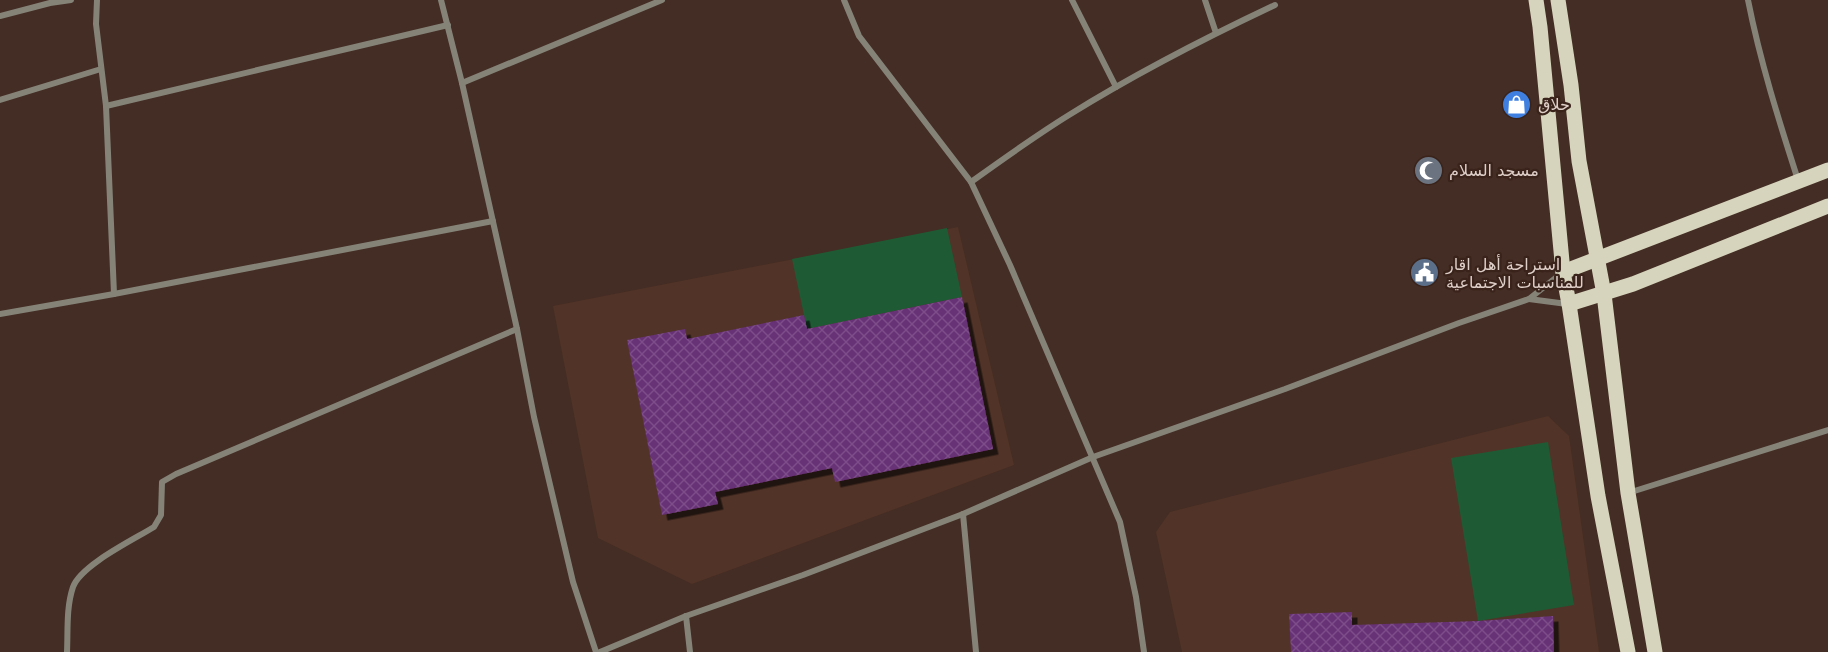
<svg xmlns="http://www.w3.org/2000/svg" width="1828" height="652" viewBox="0 0 1828 652" font-family="'DejaVu Sans',Cairo,sans-serif">
<style>
.built{fill:#513327}
.pitch{fill:#1e5b34}
.building{fill:url(#building-cross-hatch);filter:url(#shadow)}
.lines{fill:none;stroke-linecap:round;stroke-linejoin:round}
.minor{stroke:#858378;stroke-width:6}
.primary{stroke:#d6d4bc;stroke-width:15}
.labels{text-anchor:middle;stroke-width:4.5;stroke-linejoin:round;paint-order:stroke}
.poi-label{font-size:16px;fill:#decec8;stroke:#39231a;text-anchor:start}
</style>
<defs>
<pattern id="building-cross-hatch" width="8" height="8" patternUnits="userSpaceOnUse" patternTransform="scale(1.5)"><rect width="8" height="8" fill="#673076"/><path d="M0 0l8 8M0 8l8-8" fill="none" stroke="#7c4d88"/></pattern>
<filter id="shadow"><feDropShadow dx="5.5" dy="5.5" stdDeviation="0" flood-color="#0009"/></filter>
</defs>
<rect width="100%" height="100%" fill="#442d24"/>
<g class="built">
<polygon points="958,227 1014,465 692,584 598,538 553,306"/>
<polygon points="1548,416 1569,436 1599,652 1182,652 1156,532 1170,512"/>
</g>
<g class="pitch">
<polygon points="947,228 962,297 807,329 792,259"/>
<polygon points="1548,442 1574,605 1478,621 1451,458"/>
</g>
<g class="building">
<polygon points="962,297 993,449 835,482 832,468 715,492 718,504 662,515 627,340 685,329 687,339 804,315 807,329"/>
<polygon points="1352,612 1352,625 1478,621 1553,616 1554,652 1291,652 1289,614"/>
</g>
<g class="lines">
<g class="minor">
<polyline points="97,0 96,24 106,106 114,294"/>
<polyline points="441,0 462,83 517,329 534,417 573,582 596,652"/>
<polyline points="844,0 859,36 971,182 1010,265 1120,522 1136,597 1144,652"/>
<polyline points="1072,0 1116,87"/>
<polyline points="1205,0 1216,33"/>
<path d="M1748,0C1760,61 1779,121 1798,180"/>
<polyline points="0,16 50,3 71,0"/>
<polyline points="462,83 662,0"/>
<polyline points="0,100 101,69"/>
<polyline points="106,106 448,25"/>
<path d="M971,182C1003,159 1035,136 1069,115C1135,74 1205,38 1275,5"/>
<polyline points="1529,299 1567,304"/>
<polyline points="0,314 114,294 493,221"/>
<polyline points="1628,493 1828,430"/>
<polyline points="963,514 976,652"/>
<polyline points="686,616 690,652"/>
<path d="M67,652C68,631 66,608 73,587C81,565 133,540 154,527L161,515L162,482L176,474L517,329"/>
<polyline points="600,652 686,616 803,575 963,514 1093,457 1285,389 1459,323 1529,299 1563,272"/>
</g>
<g class="primary">
<polyline points="1536,0 1540,27 1563,272 1569,304 1598,496 1628,652"/>
<polyline points="1558,0 1571,85 1579,161 1604,294 1628,493 1655,652"/>
<polyline points="1563,272 1828,170"/>
<polyline points="1569,304 1633,284 1828,206"/>
</g>
</g>
<defs>
<symbol id="shop-disc" viewBox="-11 -11 22 22"><circle r="9.5" fill="#3f7fe0" stroke="#39231a"/><path d="M-5-2.5h2.3a2.7 3.5 0 0 1 5.4 0H5L5.5 6h-11ZM-1.5-2.5h3a1.5 2.3 0 0 0-3 0Z" fill="#fff"/></symbol>
<symbol id="mosque-disc" viewBox="-11 -11 22 22"><circle r="9.5" fill="#6b7280" stroke="#39231a"/><path d="M3.5-4.9A6 6 0 1 0 3.5 4.9A5 5 0 1 1 3.5-4.9Z" fill="#fff"/></symbol>
<symbol id="civic-disc" viewBox="-11 -11 22 22"><circle r="9.5" fill="#5c6f8a" stroke="#39231a"/><path d="M-.6-6.5H3V-4.5H.6V-3L4-1V1h2V6H-6V1h2V-1L-.6-3ZM-1.2 2.5V6h2.4V2.5Z" fill="#fff"/></symbol>
</defs>
<g fill-rule="evenodd">
<use href="#shop-disc" x="1500" y="88" width="33" height="33"/>
<use href="#mosque-disc" x="1412" y="154" width="33" height="33"/>
<use href="#civic-disc" x="1408" y="256" width="33" height="33"/>
</g>
<g class="labels">
<g class="poi-label">
<text x="1538" y="110">حلاق</text>
<text x="1449" y="176">مسجد السلام</text>
<text x="1446" y="270">استراحة أهل اقار<tspan x="1446" dy="18">للمناسبات الاجتماعية</tspan></text>
</g>
</g>
</svg>
